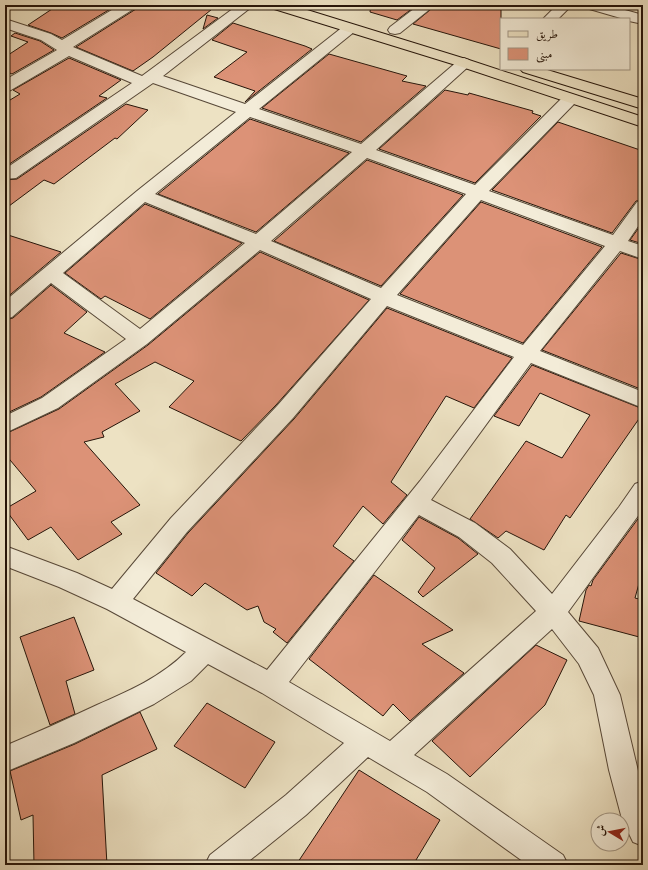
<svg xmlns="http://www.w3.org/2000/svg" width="648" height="870" viewBox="0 0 648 870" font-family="'IM FELL French Canon',Amiri,serif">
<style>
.building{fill:#dc9277;stroke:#251409}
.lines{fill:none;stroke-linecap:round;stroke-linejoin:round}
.minor-casing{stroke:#574838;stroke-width:2}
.major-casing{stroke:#251409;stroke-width:2}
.minor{fill:#f3ecd8;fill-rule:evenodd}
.major{fill:#ede2c3;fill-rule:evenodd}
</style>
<rect width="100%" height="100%" fill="#ede2c3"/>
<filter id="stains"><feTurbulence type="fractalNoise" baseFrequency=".005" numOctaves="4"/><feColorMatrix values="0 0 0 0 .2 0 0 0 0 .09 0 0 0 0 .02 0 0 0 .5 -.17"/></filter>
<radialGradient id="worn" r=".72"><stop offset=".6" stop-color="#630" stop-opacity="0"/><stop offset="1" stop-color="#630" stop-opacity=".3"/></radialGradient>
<g class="building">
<polygon points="58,5 117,5 62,38 51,33 28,25"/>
<polygon points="138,5 217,5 153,57 133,71 76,47 136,9"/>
<polygon points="371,5 417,5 397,20 370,12"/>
<polygon points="436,5 501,5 501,49 413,24"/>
<polygon points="207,15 218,18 203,29"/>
<polygon points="233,23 305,46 312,49 245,102 255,91 214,77 247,52 212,40"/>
<polygon points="15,33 40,41 54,50 12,74 5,71 5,57 28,42 11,36"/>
<polygon points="329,54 407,76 402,81 426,86 361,142 262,108"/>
<polygon points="69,58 121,80 99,96 107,98 5,167 5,103 20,94 13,90"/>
<polygon points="445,90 468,95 469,93 533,111 532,113 541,116 475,183 379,149"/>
<polygon points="126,104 148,110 117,139 115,138 54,184 44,180 5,209 5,180 17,179"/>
<polygon points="250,119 349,153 256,232 158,194"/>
<polygon points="558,122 643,151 643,200 636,201 612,233 492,190"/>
<polygon points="367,160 463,195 381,286 274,241"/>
<polygon points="481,202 602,247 523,343 400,294"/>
<polygon points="145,204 242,243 150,319 105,296 101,299 65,273"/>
<polygon points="643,222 643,244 630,240"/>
<polygon points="5,234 61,252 5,299"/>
<polygon points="260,252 369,300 276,405 241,441 169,407 194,381 155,362 115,384 140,411 102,432 104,437 84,442 140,505 111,522 122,534 78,560 51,527 28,540 5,509 36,491 5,454 5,434 59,409 148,345"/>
<polygon points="621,253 643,260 643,390 542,350"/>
<polygon points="51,285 87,312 64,333 105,352 41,397 5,414 5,320 13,318"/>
<polygon points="387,308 512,358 474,408 446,396 391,482 407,495 383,524 363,506 333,546 354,561 287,643 273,632 276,629 264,622 258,606 247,610 205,583 192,596 156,573 188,533 294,419"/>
<polygon points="532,365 643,409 643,413 570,518 566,515 544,550 506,531 498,538 470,519 526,441 562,458 590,415 540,393 519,426 494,416"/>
<polygon points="643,512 643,569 635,598 643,600 643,638 579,621 586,590 589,585 591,586 593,580"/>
<polygon points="419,517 458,538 478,554 423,597 418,592 435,568 402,540"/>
<polygon points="374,575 453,630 422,644 464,673 410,721 393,704 383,716 309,659"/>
<polygon points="74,617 94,670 66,681 75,714 50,725 20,637"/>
<polygon points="536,645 567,660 545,705 470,777 432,741"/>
<polygon points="207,703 275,742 245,788 174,746"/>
<polygon points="140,712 157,749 102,775 107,865 34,865 33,815 21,820 10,771 75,744"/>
<polygon points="359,770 440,820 413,865 296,865"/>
</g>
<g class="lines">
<defs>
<g id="minor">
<path d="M120,5H137L135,8L73,47L142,76L238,5H254L163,76L245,104L344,26L349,25L354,26L356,29L354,32L259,109L361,144L459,60L464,58L469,60L472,63L469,66L376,150L475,185L564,96L570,94L576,96L578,99L576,102L489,191L613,235L637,202L643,201V219L628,241L643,246V259L620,251L540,351L643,392V408L531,363L431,500L475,523L510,549L552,594L619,507L635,484L643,481V509L568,612L598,648L620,695L643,792V846L633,842L622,819L609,770L594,695L579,664L552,629L414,755L447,774L563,855L568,865H528L427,792L368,757L306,815L244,865H205L210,855L286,795L344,743L262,693L208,664L191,681L154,704L74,743L5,772V746C36,733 67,719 97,705C129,691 161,677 186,652L107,609L59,587L5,566V546L77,573L112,589L171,518L277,406L371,299L260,250L147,344L58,408L5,433V416L42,398L126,339L51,283L12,317L5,319V301L137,191L236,112L153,83L16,178L5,179V169L132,83L69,56L11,90L5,92V80L57,50L41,40L5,28V19L51,34L62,40ZM250,117L352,152L256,234L155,194ZM367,158L466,194L381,288L271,241ZM481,200L605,246L523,345L397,295ZM145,202L245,243L140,329L63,273ZM387,306L514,357L420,481L267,670L133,599L187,532L293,418ZM419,515L459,537L492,563L536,611L390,741L289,682Z"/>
<polygon points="419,5 435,5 400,33 395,34 390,33 388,30 390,27"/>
<polygon points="557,5 572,5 558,19 543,19"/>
<polygon points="584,5 607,5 643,15 643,24 629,21 629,19 624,19 586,8"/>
</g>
<g id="major">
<polygon points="269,5 291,5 469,60 643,117 643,127 459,66 271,8"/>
<polygon points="520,69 544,69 643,99 643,109 523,72"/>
</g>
</defs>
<use href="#minor" class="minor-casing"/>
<use href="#major" class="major-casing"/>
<use href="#minor" class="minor"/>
<use href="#major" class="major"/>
</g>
<rect width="648" height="870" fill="none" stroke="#ede2c3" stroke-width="20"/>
<rect x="6" y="6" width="636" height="858" fill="none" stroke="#251409" stroke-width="2"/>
<rect x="10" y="10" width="628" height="850" fill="none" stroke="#251409"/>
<rect x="500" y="18" width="130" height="52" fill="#f3ecd8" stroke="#a19685"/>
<rect x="508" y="31" width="20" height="6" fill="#ede2c3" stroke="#a19685"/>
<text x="536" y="38" font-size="12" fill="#251409">طريق</text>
<rect x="508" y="48" width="20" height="12" fill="#dc9277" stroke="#a19685"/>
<text x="536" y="58" font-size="12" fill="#251409">مبنى</text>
<g transform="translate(610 832) rotate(280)"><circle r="19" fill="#f3ecd8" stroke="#a19685"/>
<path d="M0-3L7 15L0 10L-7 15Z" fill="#8f2418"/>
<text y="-6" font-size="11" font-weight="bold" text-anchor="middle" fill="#251409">ش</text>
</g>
<rect width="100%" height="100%" filter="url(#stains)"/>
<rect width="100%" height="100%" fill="url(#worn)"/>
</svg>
